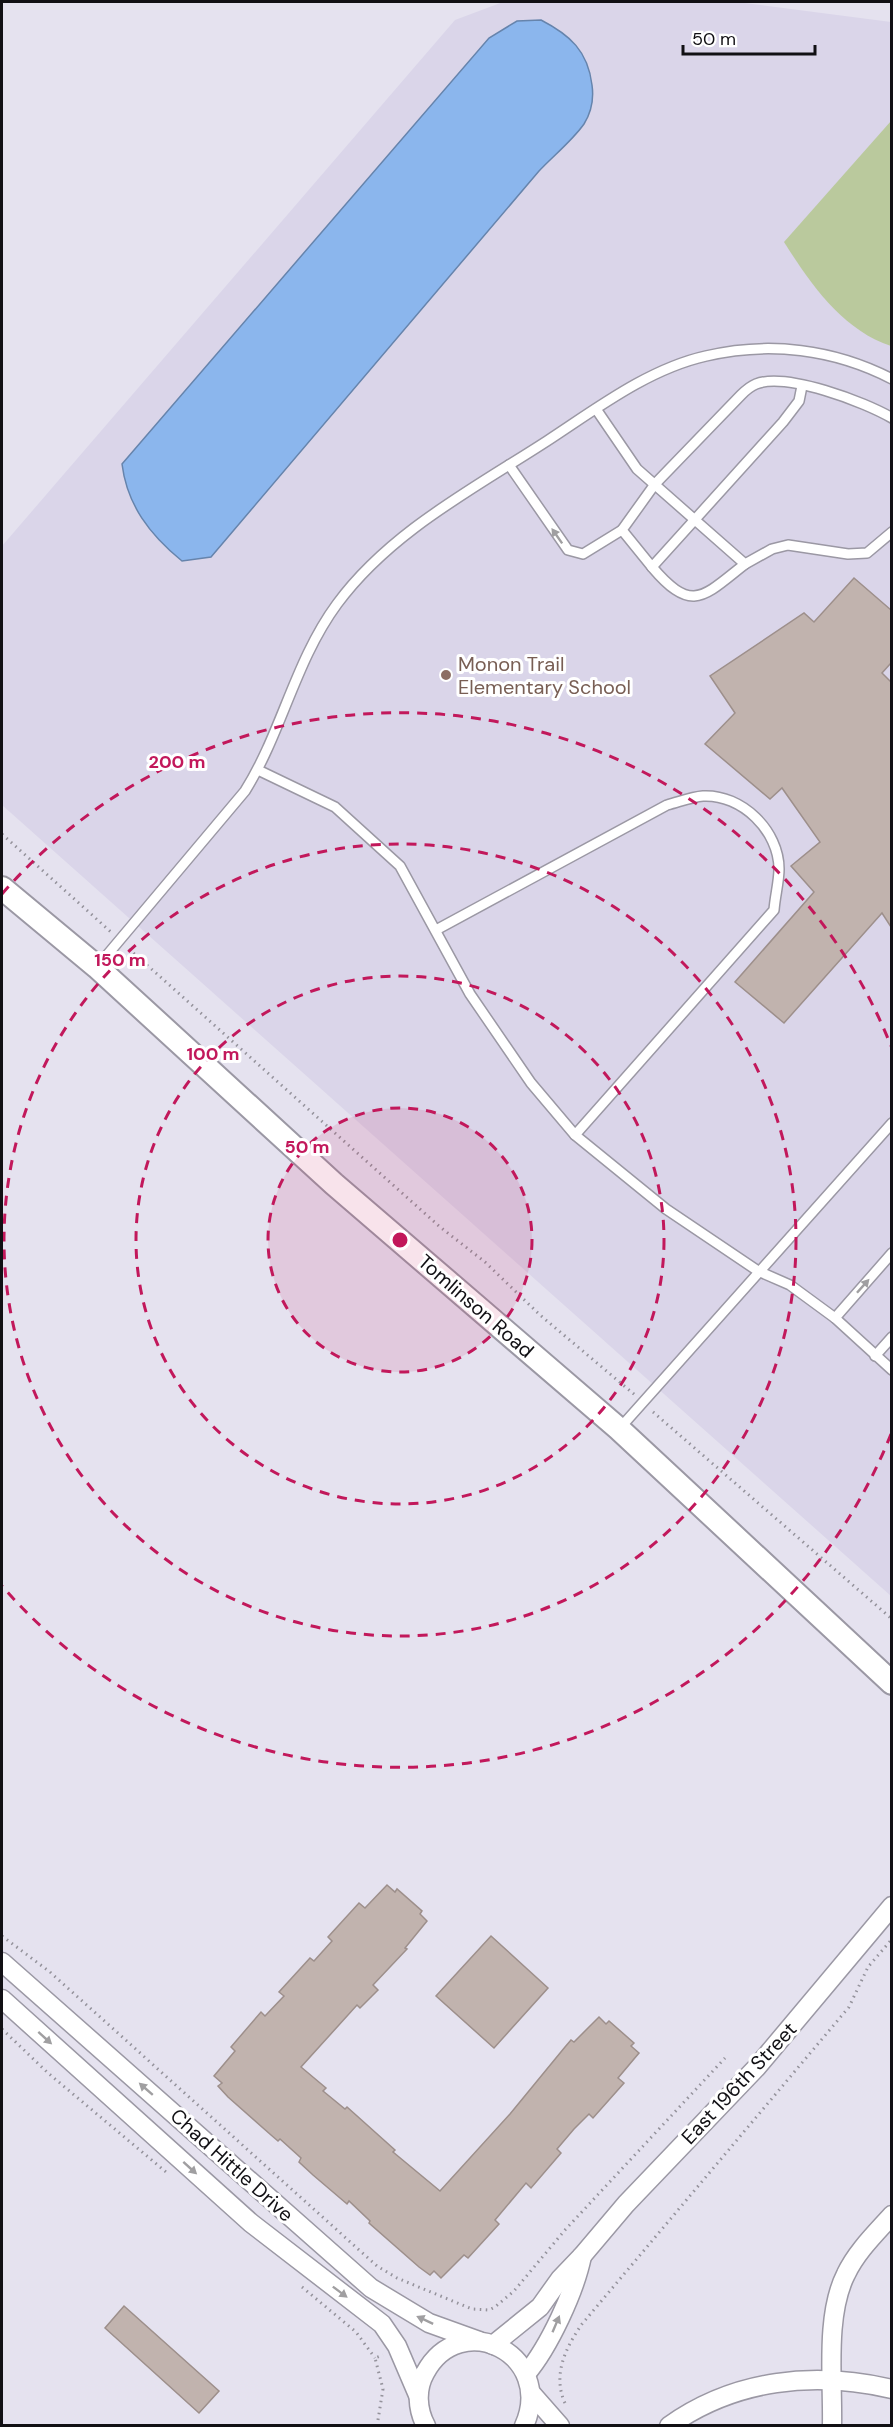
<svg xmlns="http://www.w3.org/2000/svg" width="893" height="2427" viewBox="0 0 893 2427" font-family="'DM Sans',sans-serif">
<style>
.built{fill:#dad5e9}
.green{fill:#bac99d}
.water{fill:#8bb6ed;stroke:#6684ac;stroke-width:1.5}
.building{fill:#c1b3ae;stroke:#9d8f8b;stroke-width:1.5}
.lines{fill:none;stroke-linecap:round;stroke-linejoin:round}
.service-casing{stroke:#9b98a4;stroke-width:12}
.minor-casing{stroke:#9b98a4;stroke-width:21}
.tertiary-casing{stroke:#9b98a4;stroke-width:26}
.path{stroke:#94929b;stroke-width:3;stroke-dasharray:1.5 4.5;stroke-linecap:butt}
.service{stroke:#fff;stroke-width:9}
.minor{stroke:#fff;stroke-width:18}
.tertiary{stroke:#fff;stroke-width:22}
.oneway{fill:#a09fa1}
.ring{fill:none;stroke:#c2185b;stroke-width:3;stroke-dasharray:10 8}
.education-dot{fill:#8d6e63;stroke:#fff;stroke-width:2}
.labels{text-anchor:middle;stroke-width:6;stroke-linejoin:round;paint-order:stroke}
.education-label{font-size:20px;fill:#785e54;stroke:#fff;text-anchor:start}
.street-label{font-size:20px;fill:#111014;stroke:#fff}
.centre{fill:#c2185b;stroke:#fff;stroke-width:3}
.ring-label{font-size:18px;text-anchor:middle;font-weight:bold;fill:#c2185b;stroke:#fff;stroke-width:6;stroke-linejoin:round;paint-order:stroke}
</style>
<rect width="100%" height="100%" fill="#e5e2ef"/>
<polygon class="built" points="503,2 737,2 891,22 891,1596 2,805 2,546 455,20"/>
<path class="green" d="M891,121V346C842,330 810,283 784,242Z"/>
<path class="water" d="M541,20C570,35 588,51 592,85C594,99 592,111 584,124C572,141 553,156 539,171L211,557L182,561C150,535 127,505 122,464L489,38L517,21Z"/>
<g class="building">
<polygon points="854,578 891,610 891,663 882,673 891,682 891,927 882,913 784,1023 735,982 814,892 791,866 820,842 782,788 770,799 705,744 735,713 710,676 804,613 814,622"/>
<polygon points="387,1885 395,1892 397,1889 422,1911 420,1914 427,1921 405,1948 407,1949 373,1985 378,1990 360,2008 357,2005 301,2067 326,2088 323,2091 345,2109 347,2107 395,2150 393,2152 440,2191 510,2114 565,2047 571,2040 574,2042 599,2017 606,2024 609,2021 634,2043 631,2046 639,2053 618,2078 624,2083 593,2118 589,2114 574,2129 557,2149 561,2153 531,2188 526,2183 495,2220 499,2224 468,2258 464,2255 441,2278 434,2271 430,2275 419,2267 369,2223 370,2221 349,2201 347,2204 313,2175 299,2162 301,2158 280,2139 278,2141 271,2135 228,2097 218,2086 222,2083 214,2076 235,2051 231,2047 261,2012 265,2016 284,1996 279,1992 310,1958 314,1961 332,1941 328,1937 359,1903 365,1908"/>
<polygon points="491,1936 548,1988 494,2048 436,1996"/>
<polygon points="124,2306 219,2391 199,2413 105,2328"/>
</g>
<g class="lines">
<defs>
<g id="service">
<polyline points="596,409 637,469 745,564 772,549 788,545 848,554 867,553 892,532"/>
<polyline points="509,465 568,550 583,554 622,530"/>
<path d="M745,564C703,597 692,614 652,567L783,422L799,401L802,386"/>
<path d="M652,567L622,530L655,484L741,395C745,391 751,386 756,384C786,372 865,402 892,418"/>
<polyline points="258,770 335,807 400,866 470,994 531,1083 575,1135 666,1209 758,1271 790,1285 835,1318 892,1370"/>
<path d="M436,930L667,805C679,802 691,797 703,796C742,794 779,831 779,869C779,882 775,896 774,910L575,1135"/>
<path d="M97,967L245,791C282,732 295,661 337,604C390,532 473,489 547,441C596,409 648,369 706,356C769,341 834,349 892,379"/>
<polyline points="835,1318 892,1253"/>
<polyline points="875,1356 892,1337"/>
<polyline points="620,1428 892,1123"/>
</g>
<g id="minor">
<polyline points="2,1962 371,2288 429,2323 479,2341"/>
<polyline points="2,1999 251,2223 382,2324 397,2346 418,2395"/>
<polyline points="493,2345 540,2307 560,2279 582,2256 626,2204 757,2067 892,1906"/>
<path d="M526,2374C549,2347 575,2291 582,2256"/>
<polyline points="531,2393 560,2426"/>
<path d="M426,2426C417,2409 416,2389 425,2373C460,2307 556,2354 524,2426"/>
<path d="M669,2426C735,2379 814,2371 892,2389"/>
<path d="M832,2426C833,2380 825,2315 846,2274C857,2251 876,2233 892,2215"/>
</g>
<polyline id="tertiary" points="2,888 97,967 334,1184 619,1429 892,1683"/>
</defs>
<use href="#service" class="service-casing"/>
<use href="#minor" class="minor-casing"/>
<use href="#tertiary" class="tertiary-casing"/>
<g class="path">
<polyline points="2,834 111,932"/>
<polyline points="129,949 440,1227 485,1262 540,1315 635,1395"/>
<polyline points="653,1412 892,1619"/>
<polyline points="2,1936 50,1972 377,2266 397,2278 472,2309 489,2310 495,2307 514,2291 565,2230 725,2058"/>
<polyline points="2,2029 48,2073 166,2172"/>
<polyline points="302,2287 356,2332 375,2358"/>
<path d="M565,2403C552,2375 566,2347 582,2324L849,2007L868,1967L892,1939"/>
<polyline points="377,2426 383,2389 375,2358 383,2355"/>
</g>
<use href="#service" class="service"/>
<use href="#minor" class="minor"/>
<use href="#tertiary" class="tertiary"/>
</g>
<defs><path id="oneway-solid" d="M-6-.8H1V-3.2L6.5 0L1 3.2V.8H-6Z" transform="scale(1.5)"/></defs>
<g class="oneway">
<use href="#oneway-solid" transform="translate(557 536) rotate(-125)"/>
<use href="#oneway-solid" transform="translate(863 1286) rotate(-48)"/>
<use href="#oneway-solid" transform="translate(45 2038) rotate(42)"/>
<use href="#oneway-solid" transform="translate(146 2089) rotate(-139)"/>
<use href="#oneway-solid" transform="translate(190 2168) rotate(42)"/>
<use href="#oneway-solid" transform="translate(340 2292) rotate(37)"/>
<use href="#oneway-solid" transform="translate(425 2320) rotate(-155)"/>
<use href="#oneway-solid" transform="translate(556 2324) rotate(-67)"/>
</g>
<circle cx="400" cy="1240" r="132" fill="#c2185b" fill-opacity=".12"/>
<g class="ring">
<circle cx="400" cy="1240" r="132"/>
<circle cx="400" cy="1240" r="264"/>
<circle cx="400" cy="1240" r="396"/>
<path d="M891 1434A528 528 0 0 1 2 1586M2 894A528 528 0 0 1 891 1046"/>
</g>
<circle class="education-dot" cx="446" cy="675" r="6"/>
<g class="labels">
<g class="education-label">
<text x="458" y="671">Monon Trail<tspan x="458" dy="23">Elementary School</tspan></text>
</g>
<g class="street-label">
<text transform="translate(476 1306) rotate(41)" y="7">Tomlinson Road</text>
<text transform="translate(739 2083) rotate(-47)" y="7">East 196th Street</text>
<text transform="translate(232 2165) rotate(42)" y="7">Chad Hittle Drive</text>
</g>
</g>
<circle cx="400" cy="1240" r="9" class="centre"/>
<g class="ring-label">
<text x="177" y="768">200 m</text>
<text x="120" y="966">150 m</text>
<text x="213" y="1060">100 m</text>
<text x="307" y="1153">50 m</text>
</g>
<rect width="893" height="2427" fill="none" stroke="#111014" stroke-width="6"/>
<path d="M683 45v9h132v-9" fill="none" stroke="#111014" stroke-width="3"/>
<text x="692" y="45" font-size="18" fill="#111014" stroke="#ffffff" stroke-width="4.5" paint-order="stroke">50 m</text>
</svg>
